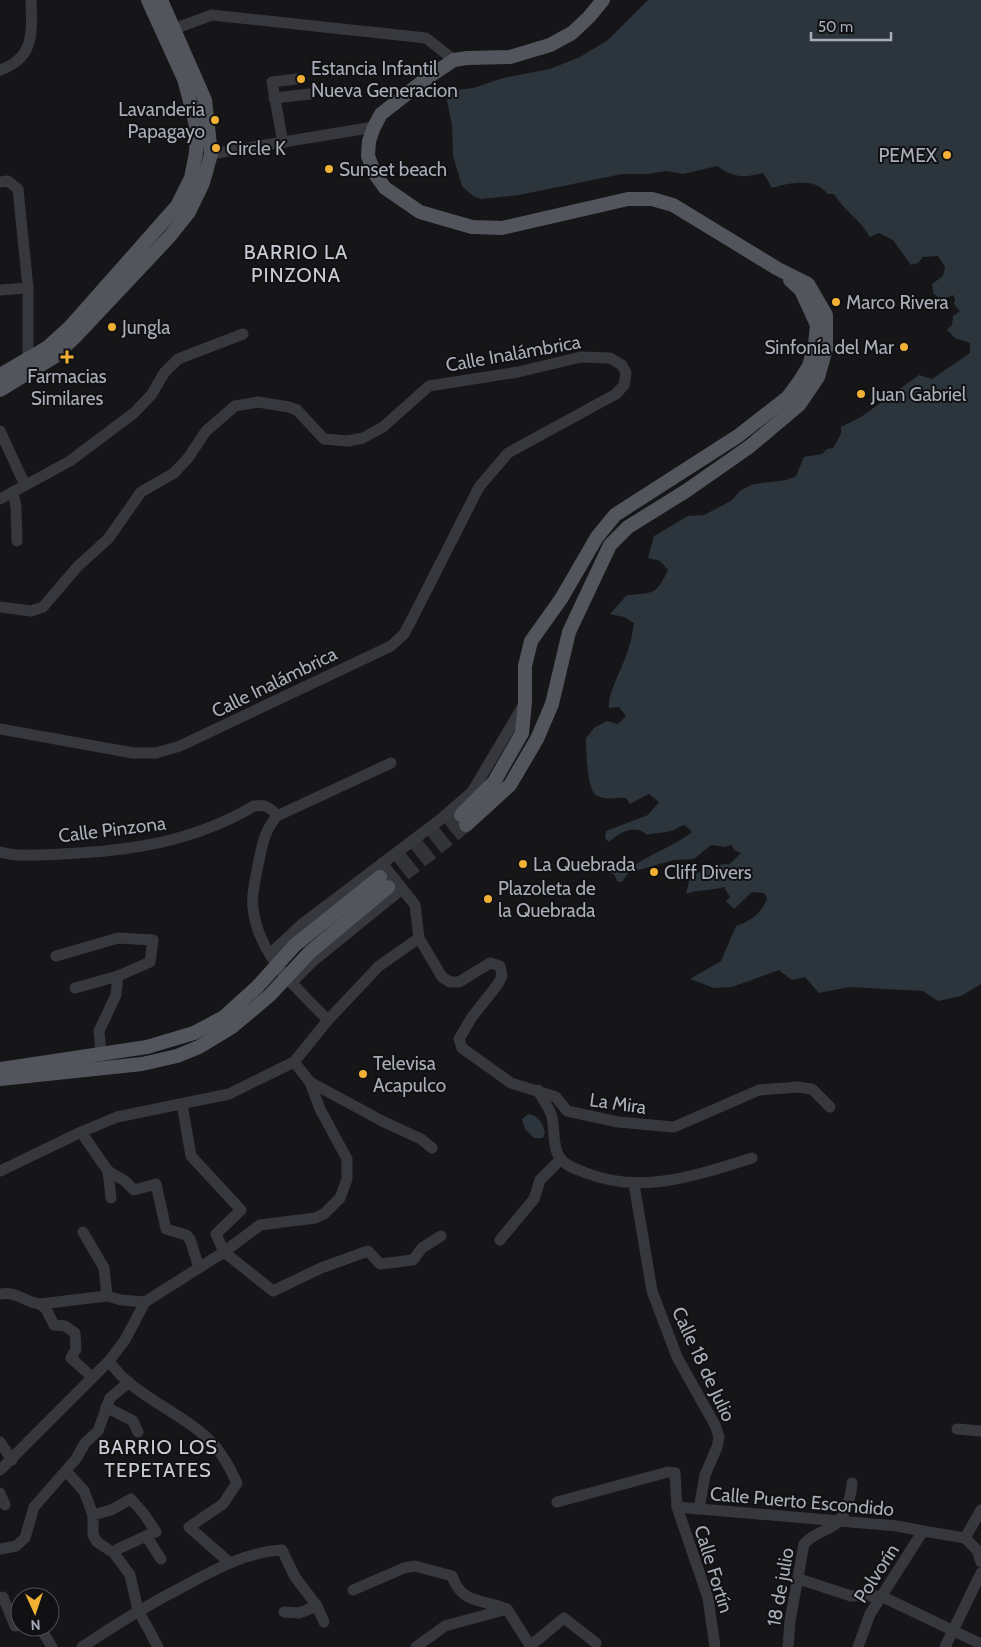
<svg xmlns="http://www.w3.org/2000/svg" width="981" height="1647" viewBox="0 0 981 1647" font-family="Cabin,sans-serif">
<style>
.water{fill:#2c353c}
.lines{fill:none;stroke-linecap:round;stroke-linejoin:round}
.major-tunnel{stroke:#333438;stroke-width:14;stroke-dasharray:14 7;stroke-linecap:butt}
.minor{stroke:#37383d;stroke-width:11}
.major{stroke:#53555c;stroke-width:14}
.poi-dot{fill:#f2b134;stroke:#111113;stroke-width:2}
.labels{text-anchor:middle;stroke-width:4;stroke-linejoin:round;paint-order:stroke}
.poi-label{font-size:19px;fill:#a8adb8;stroke:#111113;text-anchor:start}
.street-label{font-size:19px;fill:#a8adb8;stroke:#111113}
.neighbourhood-label{font-size:20px;letter-spacing:1px;fill:#c9ccd4;stroke:#111113}
</style>
<rect width="100%" height="100%" fill="#161618"/>
<g class="water">
<path d="M648,0H981V984L961,996L938,1001L923,991L849,987L819,993L805,977L792,980L779,970L732,987L714,988L690,979L721,961L736,926C751,921 762,913 767,898L764,893L752,892L734,909L726,901L730,897L724,887C711,891 699,889 686,894L690,877L714,865L730,864L741,853L734,850L732,845L725,847L711,845L694,859L674,860L628,873L622,882L617,881L614,874L605,872L603,868L609,865L614,868L620,865L631,868C650,853 674,847 692,832L685,825C679,826 676,830 670,831C663,834 655,832 647,835C636,823 618,833 609,842L605,838L606,831L648,815L659,802L649,794L630,804L626,798C616,797 605,801 596,795C587,790 586,749 586,738L594,728L607,721L618,724L626,716L619,707L609,708C607,693 625,664 629,647C632,639 632,631 634,623L624,617L610,614L627,595C654,593 656,595 668,570L660,561L648,558L654,536L688,516L704,515L731,501L741,490L754,484L786,480L796,476L804,457L822,454L827,449L833,448L841,434V427L861,417L919,375L932,379L970,353V343L955,338L947,330L952,325L953,316L960,311L954,304L955,299L953,295L941,300L933,293L932,284L943,276L945,267L938,256L923,257L918,263L911,265L893,240L879,233L870,237C860,219 844,211 834,194H827C818,177 786,183 772,188L763,173C744,178 733,178 717,166L683,174L667,171L647,174H622L519,195L481,199L473,196L462,186L453,156L452,125L446,96L457,90L473,88L503,78L550,69L580,57L608,40Z"/>
<path d="M528,1114C538,1115 543,1123 545,1133L543,1138H534L525,1129L522,1119Z"/>
</g>
<g class="lines">
<g class="major-tunnel">
<polyline points="380,877 461,815"/>
<polyline points="388,887 466,825"/>
</g>
<g class="minor">
<polyline points="168,31 212,15 426,38 454,60"/>
<path d="M0,70C35,58 32,32 31,0"/>
<polyline points="274,98 310,94"/>
<polyline points="283,143 272,82 296,79"/>
<polyline points="211,154 374,127"/>
<polyline points="0,182 8,181 18,189 28,288 28,360 32,364"/>
<polyline points="0,290 28,288"/>
<polyline points="0,431 25,485"/>
<polyline points="13,492 16,507 17,541"/>
<polyline points="0,499 70,461 134,413 152,394 164,373 178,359 243,334"/>
<polyline points="0,607 31,611 43,607 78,566 108,539 141,492 174,473 188,458 206,431 235,406 258,402 289,407 297,410 324,439 348,441 363,438 383,427 429,386 518,372 581,357 610,358 622,365 626,373 624,385 616,394 508,453 479,487 412,619 404,634 391,646 180,746 156,753 133,753 0,729"/>
<path d="M0,852C20,857 40,855 61,854C130,851 193,842 254,806C265,804 270,807 277,816"/>
<polyline points="382,863 415,905 419,938 442,977 450,982 459,982 490,963 500,966 502,976 498,984 472,1017 459,1039 462,1048 511,1083 556,1097 567,1111 618,1122 674,1127 759,1090 798,1087 812,1089 830,1107"/>
<polyline points="270,954 301,925 441,819 472,792 523,706"/>
<polyline points="56,956 118,938 153,940 150,962 118,976"/>
<polyline points="291,983 312,962 402,889"/>
<polyline points="75,988 118,976 116,995 99,1031 101,1053"/>
<path d="M328,1020C297,989 257,954 253,907C251,893 256,878 258,865C262,846 264,831 277,816L391,763"/>
<polyline points="310,1082 382,1121 421,1139 432,1148"/>
<path d="M538,1090C542,1099 550,1108 552,1117C555,1130 552,1147 560,1158C566,1166 576,1169 586,1173C643,1195 697,1175 752,1158"/>
<polyline points="182,1104 191,1156 241,1210 216,1234 224,1252 273,1291 321,1268 368,1251 380,1264 413,1260 422,1248 441,1236"/>
<polyline points="81,1132 108,1171 111,1198"/>
<polyline points="0,1171 81,1132 117,1117 229,1094 294,1062 328,1020 379,966 419,938"/>
<polyline points="108,1171 125,1181 134,1190 156,1184 166,1229 186,1235 190,1239 199,1268"/>
<polyline points="634,1184 652,1291 677,1357 715,1425 719,1437 717,1447 705,1475 699,1509"/>
<polyline points="83,1232 104,1268 107,1296"/>
<polyline points="500,1240 534,1199 540,1180 561,1159"/>
<path d="M0,1294C17,1291 24,1302 40,1304L107,1296L121,1300L145,1302"/>
<polyline points="40,1304 46,1309 54,1325 65,1326 75,1333 76,1349 71,1358 92,1377"/>
<path d="M109,1361C135,1399 185,1412 215,1446C224,1457 231,1470 237,1483L223,1504L189,1527L230,1563"/>
<polyline points="106,1407 133,1421 138,1432"/>
<polyline points="957,1429 981,1431"/>
<polyline points="0,1442 12,1460"/>
<polyline points="0,1470 109,1361 125,1340 145,1302 224,1252 260,1225 315,1218 324,1214 340,1198 347,1179 347,1159 320,1109 310,1082 294,1062"/>
<polyline points="66,1471 84,1491 93,1515"/>
<polyline points="0,1493 5,1505"/>
<polyline points="557,1502 668,1472 675,1473 677,1507 708,1598 715,1647"/>
<polyline points="677,1507 897,1526 923,1531"/>
<polyline points="965,1538 981,1510"/>
<polyline points="965,1538 977,1550 981,1562"/>
<polyline points="0,1549 16,1546 25,1538 34,1507 76,1459 85,1443 98,1431 110,1398 129,1382"/>
<polyline points="114,1553 118,1549 146,1536"/>
<polyline points="799,1579 851,1596 881,1596 981,1644"/>
<path d="M353,1590L404,1568L415,1566L452,1576C462,1605 483,1599 507,1609"/>
<polyline points="0,1598 3,1597 15,1626 20,1625"/>
<polyline points="317,1606 324,1622"/>
<polyline points="507,1609 531,1647"/>
<polyline points="40,1627 52,1647"/>
<polyline points="530,1646 564,1618 596,1643"/>
<path d="M82,1647C116,1624 151,1603 188,1584C218,1568 247,1552 282,1550L295,1577L317,1606L299,1613L284,1612"/>
<polyline points="158,1647 138,1610 130,1575 114,1553 97,1542 93,1535 93,1515 111,1510 131,1499 144,1514 156,1532 146,1536 161,1559"/>
<polyline points="416,1647 445,1626 507,1609"/>
<path d="M788,1647L790,1621L804,1544C815,1532 828,1531 837,1523C845,1516 852,1493 852,1483"/>
<polyline points="858,1647 870,1614 923,1531 965,1538"/>
<polyline points="945,1647 981,1573"/>
</g>
<g class="major">
<polyline points="0,375 48,347 70,327 177,206 191,178 196,153 197,130 191,105 184,79 148,0"/>
<polyline points="0,390 54,357 76,336 170,236 189,212 203,183 211,154 205,100 161,0"/>
<polyline points="461,815 494,782 522,733 525,702 525,666 531,641 561,599 597,537 615,515 738,436 788,397 799,382 809,366 815,345 817,325 801,290 790,280"/>
<polyline points="466,825 510,785 537,739 552,704 569,632 610,545 628,527 686,491 749,447 799,405 818,377 826,349 826,315 808,284 778,269 673,205 652,199 628,199 502,228 472,227 420,212 385,188 375,174 368,156 369,141 374,127 381,114 427,78 454,60 467,58 510,57 550,45 572,33 589,17 603,0"/>
<polyline points="0,1069 147,1047 194,1033 224,1017 257,987 295,945 380,877"/>
<polyline points="0,1079 142,1064 177,1056 199,1047 232,1027 270,995 310,952 388,887"/>
</g>
</g>
<g class="poi-dot">
<circle cx="301" cy="79" r="5"/>
<circle cx="215" cy="120" r="5"/>
<circle cx="216" cy="148" r="5"/>
<circle cx="947" cy="155" r="5"/>
<circle cx="329" cy="169" r="5"/>
<circle cx="836" cy="302" r="5"/>
<circle cx="112" cy="327" r="5"/>
<circle cx="904" cy="347" r="5"/>
<path d="M64.5 349.5h5v5h5v5h-5v5h-5v-5h-5v-5h5z"/>
<circle cx="861" cy="394" r="5"/>
<circle cx="523" cy="864" r="5"/>
<circle cx="654" cy="872" r="5"/>
<circle cx="488" cy="899" r="5"/>
<circle cx="363" cy="1074" r="5"/>
</g>
<g class="labels">
<g class="poi-label">
<text x="311" y="75">Estancia Infantil<tspan x="311" dy="22">Nueva Generacion</tspan></text>
<text x="205" y="116" text-anchor="end">Lavanderia<tspan x="205" dy="22">Papagayo</tspan></text>
<text x="226" y="155">Circle K</text>
<text x="937" y="162" text-anchor="end">PEMEX</text>
<text x="339" y="176">Sunset beach</text>
<text x="846" y="309">Marco Rivera</text>
<text x="122" y="334">Jungla</text>
<text x="894" y="354" text-anchor="end">Sinfonía del Mar</text>
<text x="67" y="383" text-anchor="middle">Farmacias<tspan x="67" dy="22">Similares</tspan></text>
<text x="871" y="401">Juan Gabriel</text>
<text x="533" y="871">La Quebrada</text>
<text x="664" y="879">Cliff Divers</text>
<text x="498" y="895">Plazoleta de<tspan x="498" dy="22">la Quebrada</tspan></text>
<text x="373" y="1070">Televisa<tspan x="373" dy="22">Acapulco</tspan></text>
</g>
<g class="street-label">
<text transform="translate(513 353) rotate(-10)" y="7">Calle Inalámbrica</text>
<text transform="translate(274 682) rotate(-26)" y="7">Calle Inalámbrica</text>
<text transform="translate(112 829) rotate(-7)" y="7">Calle Pinzona</text>
<text transform="translate(618 1103) rotate(8)" y="7">La Mira</text>
<text transform="translate(704 1364) rotate(65)" y="7">Calle 18 de Julio</text>
<text transform="translate(802 1501) rotate(5)" y="7">Calle Puerto Escondido</text>
<text transform="translate(714 1569) rotate(73)" y="7">Calle Fortín</text>
<text transform="translate(876 1573) rotate(-57)" y="7">Polvorín</text>
<text transform="translate(780 1587) rotate(-80)" y="7">18 de julio</text>
</g>
<g class="neighbourhood-label">
<text x="296" y="259">BARRIO LA<tspan x="296" dy="23">PINZONA</tspan></text>
<text x="158" y="1454">BARRIO LOS<tspan x="158" dy="23">TEPETATES</tspan></text>
</g>
</g>
<g transform="translate(35 1612) rotate(177)"><circle r="24" fill="#111113" stroke="#4d4f55"/>
<path d="M0-4L9 19L0 12L-9 19Z" fill="#f2b134"/>
<text y="-8" font-size="14" font-weight="bold" text-anchor="middle" fill="#a8adb8">N</text>
</g>
<path d="M811 32v8h80v-8" fill="none" stroke="#a8adb8" stroke-width="2.5"/>
<text x="818" y="32" font-size="15" fill="#a8adb8" stroke="#111113" stroke-width="4" paint-order="stroke">50 m</text>
</svg>
